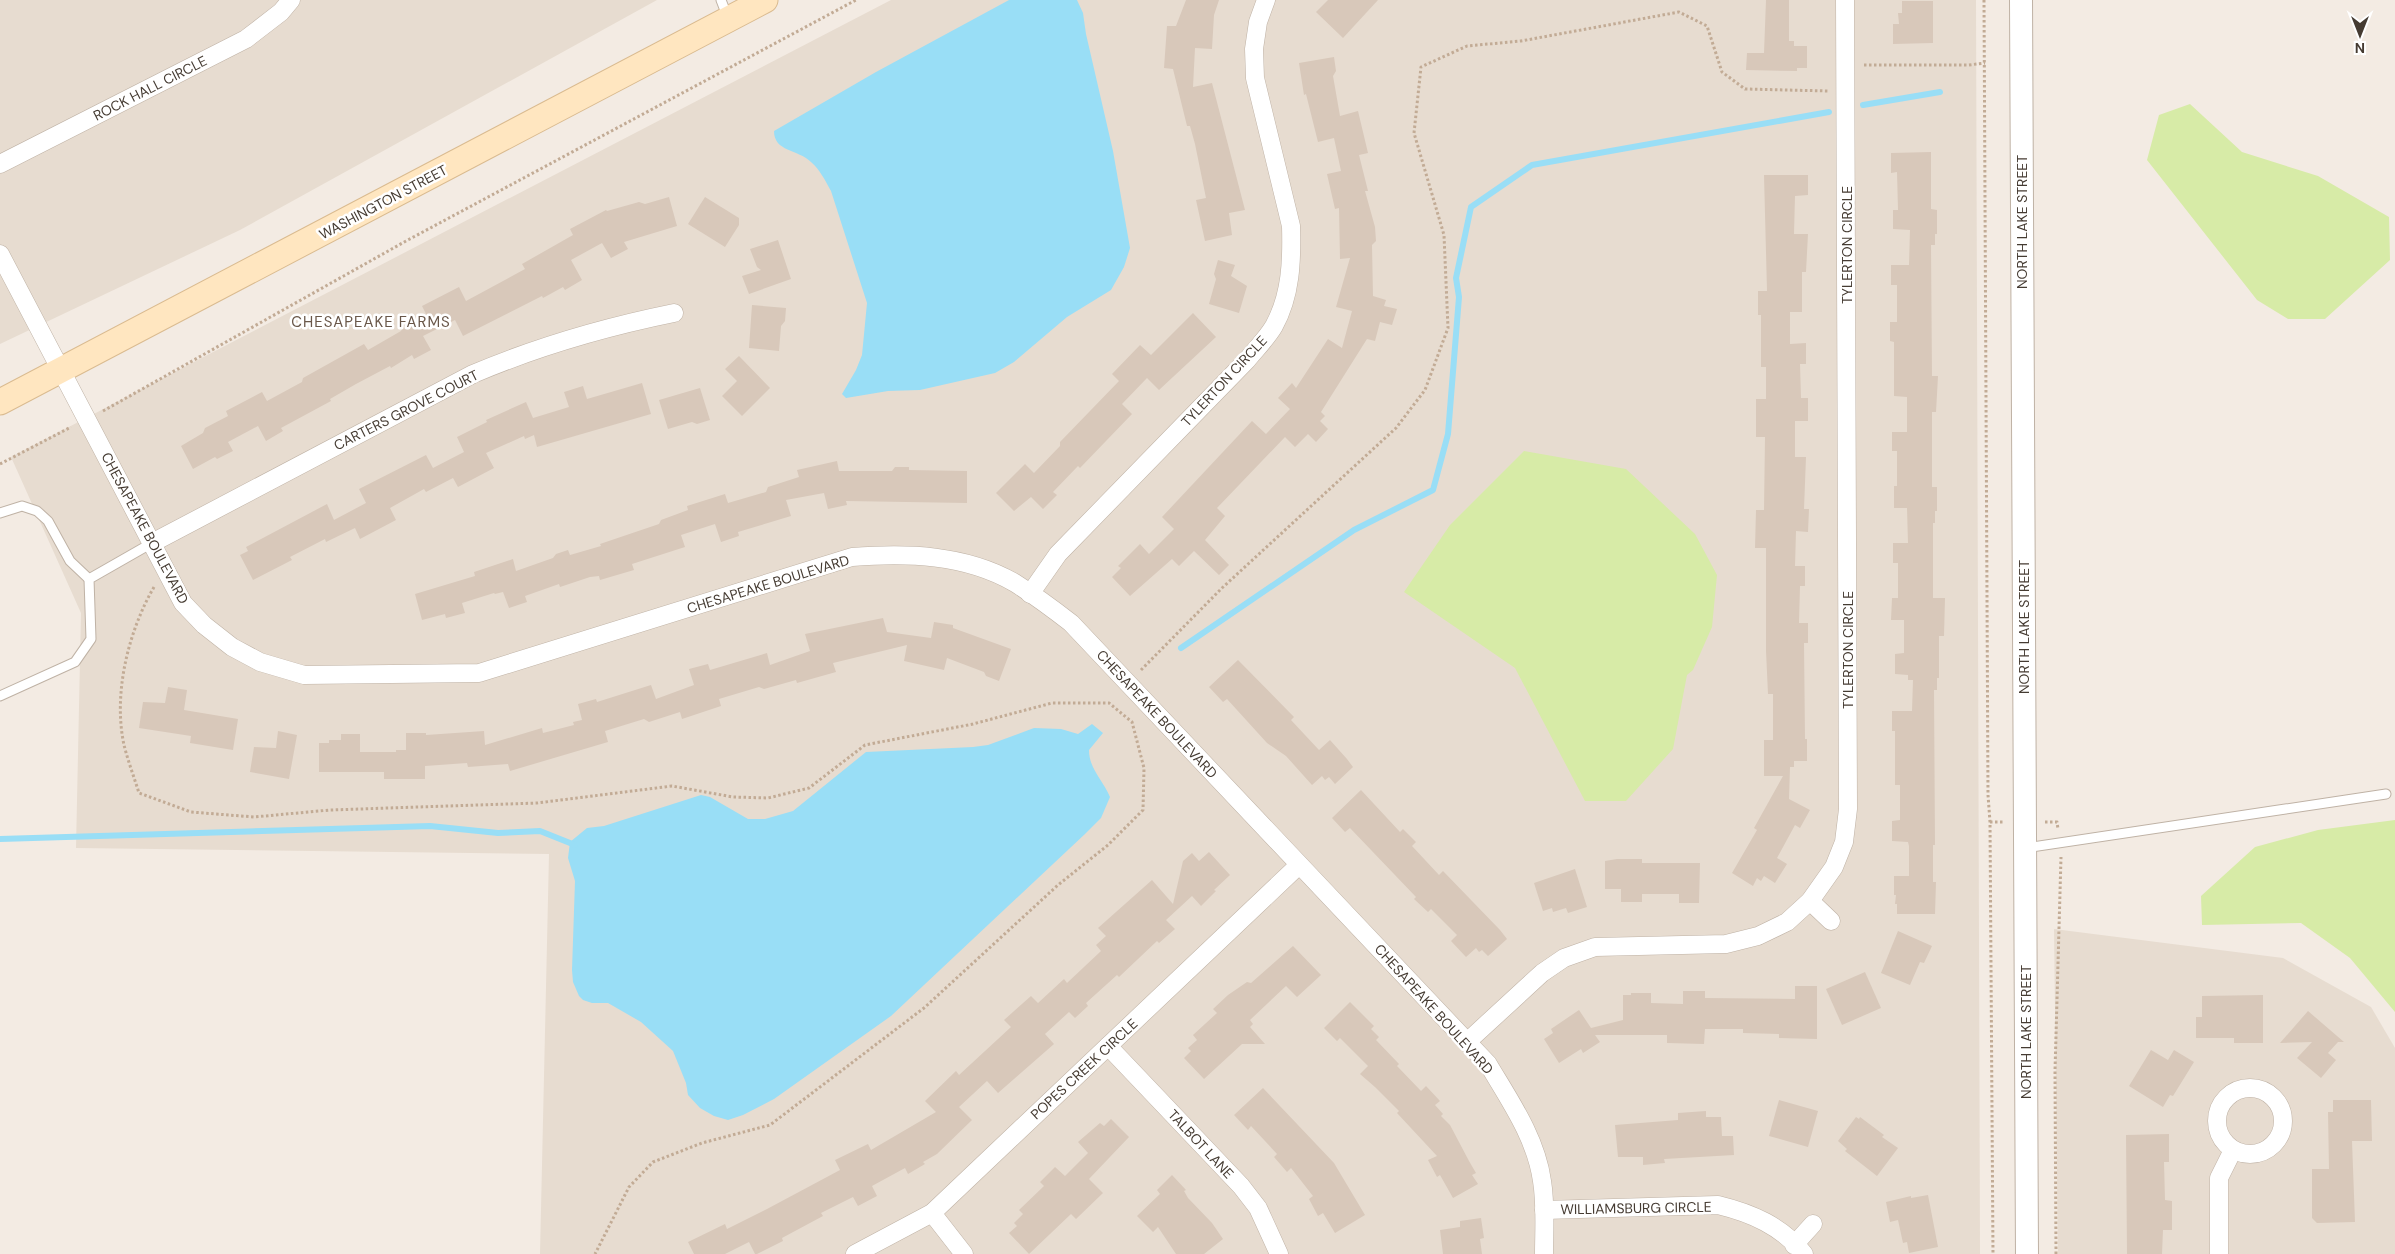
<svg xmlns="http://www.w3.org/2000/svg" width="2395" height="1254" viewBox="0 0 2395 1254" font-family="'DM Sans',sans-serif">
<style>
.residential{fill:#e7dcd0}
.green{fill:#d7eba7}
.water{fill:#99def6}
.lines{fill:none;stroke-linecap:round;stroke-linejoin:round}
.stream{stroke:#99def6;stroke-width:6}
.building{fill:#d8c8ba}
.service-casing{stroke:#bfb2a5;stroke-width:11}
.minor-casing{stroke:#bfb2a5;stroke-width:19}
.tertiary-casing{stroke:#bfb2a5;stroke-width:24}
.secondary-casing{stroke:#dabb90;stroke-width:27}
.path{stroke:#c2ab95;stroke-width:3;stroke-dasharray:2.5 2.5;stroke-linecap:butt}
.service{stroke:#fff;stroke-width:9}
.minor{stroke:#fff;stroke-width:18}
.tertiary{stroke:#fff;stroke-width:22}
.secondary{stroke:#ffe6c0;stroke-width:25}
.labels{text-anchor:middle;stroke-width:5;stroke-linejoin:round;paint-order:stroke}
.street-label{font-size:14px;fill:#453b32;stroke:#fff}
.neighbourhood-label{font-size:15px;letter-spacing:1px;fill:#695749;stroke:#fff}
</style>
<rect width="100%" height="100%" fill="#f3ebe3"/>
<g class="residential">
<polygon points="0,0 657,0 240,230 0,344"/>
<polygon points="891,0 1976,0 1980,1254 540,1254 549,854 76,848 81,613 11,457"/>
<polygon points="2054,929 2283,958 2371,1007 2395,1048 2395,1254 2058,1254"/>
</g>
<g class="green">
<polygon points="2190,104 2242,152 2318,176 2389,217 2390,260 2325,319 2288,319 2257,300 2147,160 2159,115"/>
<polygon points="1524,451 1626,469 1695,534 1717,575 1712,627 1693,670 1687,675 1673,749 1626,801 1585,801 1515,668 1404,592 1450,525"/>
<polygon points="2395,820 2395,1012 2350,958 2301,923 2202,925 2201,896 2255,847 2318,830"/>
</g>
<g class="water">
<path d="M1009,0H1077L1083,13L1086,34L1113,151L1130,248L1124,267L1111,290L1067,317L1014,362L995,373L920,390L888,391L846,398L842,394L856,370L862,355L867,303L831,191C825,180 820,170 811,162C798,149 774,152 774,131L876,72Z"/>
<path d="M1092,724L1103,733L1089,750C1089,769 1103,780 1110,797L1101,818L1085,834L891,1016L774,1099L743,1115L728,1120L714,1116L700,1108L688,1095L686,1083L673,1051L641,1022L608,1003H592L583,1000L579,996L573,982L572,970L575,881L568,858L570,842L587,828L604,826L701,795L710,797L748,819H765L793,811L866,752L973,747L988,745L1034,728L1061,729L1078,734Z"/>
</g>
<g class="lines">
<g class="stream">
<polyline points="1863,105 1940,92"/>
<polyline points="1181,648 1354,530 1433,490 1448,434 1459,297 1456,278 1471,207 1532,165 1829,112"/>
<polyline points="0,839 430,826 498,833 540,831 575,845"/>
</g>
</g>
<g class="building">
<polygon points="1186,0 1219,0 1214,15 1212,49 1195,48 1193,87 1212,83 1245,210 1229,213 1232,235 1205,241 1196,200 1206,198 1195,144 1190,126 1187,126 1173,69 1164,68 1167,26 1176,26"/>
<polygon points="1328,0 1378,0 1343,38 1316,12"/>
<polygon points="1766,0 1789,0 1789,41 1794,41 1794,46 1807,46 1807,68 1797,68 1797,71 1746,70 1747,53 1764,53"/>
<polygon points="1902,1 1933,1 1933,43 1893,44 1893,24 1899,24 1898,13 1902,13"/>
<polygon points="1334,57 1336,71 1333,76 1340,116 1358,111 1368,153 1359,155 1368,191 1365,191 1375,227 1376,241 1372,245 1373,296 1386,300 1384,306 1397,309 1392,325 1380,322 1375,341 1367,339 1321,412 1325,416 1320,421 1328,429 1316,442 1308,434 1295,447 1285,437 1217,508 1225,516 1205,540 1229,565 1219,575 1194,551 1179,566 1172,559 1130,596 1112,577 1121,568 1118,566 1140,544 1149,554 1174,529 1162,517 1252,421 1266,434 1290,409 1278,398 1292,383 1296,388 1328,339 1342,348 1352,311 1336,307 1350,258 1340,259 1339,208 1335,209 1327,174 1341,171 1334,138 1318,142 1306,94 1304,95 1299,63"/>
<polygon points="1931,152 1931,209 1937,210 1937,234 1935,234 1935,245 1931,245 1932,376 1938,376 1936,412 1932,412 1932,487 1937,487 1937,511 1935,511 1935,523 1933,523 1933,598 1945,598 1944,636 1939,636 1939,678 1937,678 1937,690 1934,690 1935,845 1933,845 1933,882 1936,882 1935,914 1897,914 1897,904 1895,904 1896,895 1894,895 1894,876 1909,876 1909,846 1908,842 1892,841 1892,821 1900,820 1900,785 1895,785 1895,731 1892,731 1892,711 1912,711 1913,680 1908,680 1908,675 1895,674 1895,654 1904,653 1904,620 1891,620 1892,598 1898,598 1898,563 1893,563 1893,543 1908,543 1907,508 1894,508 1894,486 1897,486 1897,451 1892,451 1892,432 1907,432 1907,397 1894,396 1894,342 1890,341 1890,322 1897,322 1897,285 1891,285 1891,265 1909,265 1910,230 1893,229 1893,210 1898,210 1897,172 1891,173 1891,153"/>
<polygon points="1764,175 1808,175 1808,195 1795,196 1794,234 1808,234 1806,272 1802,272 1802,312 1790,312 1790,344 1806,343 1806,364 1800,364 1801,398 1808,398 1808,421 1795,421 1795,457 1806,457 1804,509 1809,509 1808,532 1796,531 1795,566 1805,566 1805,586 1800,586 1799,623 1808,623 1808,643 1804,643 1805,739 1807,739 1807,761 1794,761 1794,767 1790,767 1789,799 1810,810 1800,828 1795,825 1777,858 1787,864 1775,883 1764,876 1761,881 1757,878 1753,886 1732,873 1757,830 1754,828 1783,776 1764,776 1764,740 1773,740 1773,694 1768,694 1766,651 1766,548 1755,548 1756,510 1764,510 1765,437 1756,437 1756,399 1766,399 1766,367 1761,367 1761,315 1758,315 1758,291 1767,291"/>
<polygon points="669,197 677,226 624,242 628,249 611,258 602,243 571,260 582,280 565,290 563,287 543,298 542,296 463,336 455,320 423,336 431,350 414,359 412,355 391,368 390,366 356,384 330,399 331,401 281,428 283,431 266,441 258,426 228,442 233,451 217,459 215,457 193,469 181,446 203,433 205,428 228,416 226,411 262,392 267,401 302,382 303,378 364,344 368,350 401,331 403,327 426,314 422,306 459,287 466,301 525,269 522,264 573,235 570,229 606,210 607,211 639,202 645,204"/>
<polygon points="705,197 739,218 739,225 725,247 688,224"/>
<polygon points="778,240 791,279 749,294 742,276 761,270 757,267 750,249"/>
<polygon points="1218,260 1235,265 1231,276 1247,286 1239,313 1209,304 1216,279 1214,274"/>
<polygon points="752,305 786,308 785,321 781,326 779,351 749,348"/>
<polygon points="1193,313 1216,337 1159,390 1147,378 1122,404 1132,414 1080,468 1078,466 1053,492 1057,495 1043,509 1031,497 1014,511 996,493 1025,464 1034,473 1060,446 1060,442 1119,381 1112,374 1140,345 1151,355"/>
<polygon points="739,356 770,388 742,416 722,396 737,381 725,369"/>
<polygon points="642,383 651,414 537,447 534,435 525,439 524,436 486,453 494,468 458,487 453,478 426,492 424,489 390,508 396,520 360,539 355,528 326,542 325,539 290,557 292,560 253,580 240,555 248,551 246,547 327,504 334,520 366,503 359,489 426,455 433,468 464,452 457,437 487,422 486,420 526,402 533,418 569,407 564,392 583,386 587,399"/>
<polygon points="700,388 710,420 697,424 692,422 668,429 659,400"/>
<polygon points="837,461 839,471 892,471 895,467 909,467 909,470 967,471 967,503 846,501 847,505 828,509 824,493 786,500 791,516 738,532 739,536 721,542 715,524 681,535 685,547 632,564 634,570 600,580 599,576 590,577 560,587 559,584 525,596 527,602 509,608 503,592 495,594 494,593 462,603 465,613 446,618 445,614 422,620 415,594 475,576 474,572 513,559 516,571 553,558 556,554 568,550 570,555 601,546 600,544 659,524 661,520 688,510 687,506 725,494 728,503 766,492 768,487 799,477 797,470"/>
<polygon points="883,618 887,632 931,638 934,622 953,625 953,628 1011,649 999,681 986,676 984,672 947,658 944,670 904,661 907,645 833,663 836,672 797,683 796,680 764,689 759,687 719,699 721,706 682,719 680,712 649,722 644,719 605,731 608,742 510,771 508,764 468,767 467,763 425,766 425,779 384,779 384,772 319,772 319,743 329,743 329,740 341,740 341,734 360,734 360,752 396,752 396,750 406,750 406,733 426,733 426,735 484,731 485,745 542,728 543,733 574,725 573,722 582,720 578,704 596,699 597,702 651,685 656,699 694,685 689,669 708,664 710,670 767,653 770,665 810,651 805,634"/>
<polygon points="1238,660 1294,717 1291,720 1319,750 1330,740 1347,759 1353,767 1335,784 1329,777 1325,780 1322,776 1312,785 1286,756 1267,743 1227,699 1223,702 1209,687"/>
<polygon points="168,687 187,690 184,710 238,719 233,750 190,743 191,736 139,728 143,702 165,703"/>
<polygon points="278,731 297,735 289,779 250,772 254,747 276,748"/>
<polygon points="1361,790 1400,832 1403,829 1416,842 1412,846 1439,875 1443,871 1500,930 1507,939 1488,956 1482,950 1479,952 1476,948 1466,957 1451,941 1457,935 1431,909 1428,912 1414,899 1416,897 1350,828 1345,832 1332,818"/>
<polygon points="1209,852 1230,875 1214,890 1216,891 1201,906 1192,896 1166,920 1175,929 1159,943 1157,941 1119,977 1117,975 1086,1003 1088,1006 1075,1018 1069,1012 1045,1034 1054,1044 998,1093 987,1081 959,1107 972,1120 937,1154 923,1162 925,1164 908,1174 905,1168 872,1186 877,1196 858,1206 853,1197 821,1213 823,1216 782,1238 783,1241 757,1254 755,1254 749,1242 725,1254 694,1254 688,1242 725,1224 727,1229 767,1209 840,1170 835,1160 868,1144 871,1150 936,1112 925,1101 956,1071 959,1075 1011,1027 1004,1020 1031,996 1038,1003 1064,979 1067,983 1101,951 1096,945 1106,936 1098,928 1152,880 1173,904 1183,861 1192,853 1199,861"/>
<polygon points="1617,859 1642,859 1642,863 1700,863 1699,903 1679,903 1679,894 1642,894 1642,902 1621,902 1621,889 1605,889 1605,861"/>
<polygon points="1575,869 1587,907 1568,913 1566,908 1553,912 1552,908 1543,911 1534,883"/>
<polygon points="1898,931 1932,946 1924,963 1920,962 1910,985 1881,973"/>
<polygon points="1293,946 1321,975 1297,997 1286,986 1250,1020 1253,1024 1250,1027 1265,1044 1242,1044 1204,1079 1184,1058 1191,1051 1188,1048 1197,1040 1193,1035 1217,1013 1213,1009 1228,995 1247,982 1251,983"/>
<polygon points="1865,972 1881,1008 1842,1025 1826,989"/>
<polygon points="1795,986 1817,986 1817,1039 1779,1038 1779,1034 1743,1033 1743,1029 1705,1029 1704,1044 1667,1043 1667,1035 1595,1035 1600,1042 1583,1053 1581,1049 1559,1063 1544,1039 1553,1033 1551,1029 1579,1010 1591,1028 1623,1020 1623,995 1631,995 1631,993 1651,993 1651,1003 1683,1004 1683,991 1705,991 1705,998 1795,999"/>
<polygon points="2263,995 2263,1043 2234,1043 2234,1038 2196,1038 2196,1017 2202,1017 2202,996"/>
<polygon points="1350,1002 1374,1026 1371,1029 1379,1037 1376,1040 1399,1064 1397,1066 1421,1091 1426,1086 1440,1101 1435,1105 1443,1114 1441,1116 1450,1125 1469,1161 1476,1173 1472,1175 1478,1184 1453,1198 1440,1175 1437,1177 1428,1160 1437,1156 1397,1113 1399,1111 1375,1087 1360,1074 1368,1066 1340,1038 1337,1041 1324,1028"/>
<polygon points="2308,1011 2344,1042 2338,1042 2328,1053 2336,1060 2321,1078 2297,1058 2312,1042 2280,1043"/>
<polygon points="2151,1050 2168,1060 2174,1050 2194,1062 2173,1096 2170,1095 2163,1107 2129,1086"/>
<polygon points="1263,1088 1334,1163 1365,1215 1335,1233 1323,1213 1318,1216 1309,1199 1313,1196 1291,1168 1287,1172 1274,1157 1277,1154 1251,1126 1248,1130 1234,1115"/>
<polygon points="1779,1100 1818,1111 1808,1147 1769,1136"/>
<polygon points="2333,1100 2371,1100 2372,1141 2352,1141 2355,1222 2317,1223 2312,1218 2312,1169 2329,1169 2328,1112 2333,1112"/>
<polygon points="1706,1111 1706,1117 1721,1117 1722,1136 1733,1136 1734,1155 1664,1159 1665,1163 1643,1165 1643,1157 1618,1157 1615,1125 1678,1120 1678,1113"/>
<polygon points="1856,1117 1859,1119 1860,1117 1884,1135 1882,1137 1898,1148 1877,1176 1845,1151 1847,1149 1838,1141"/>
<polygon points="1111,1119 1129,1137 1089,1179 1103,1193 1076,1219 1071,1214 1029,1254 1009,1233 1017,1226 1014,1223 1023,1214 1019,1210 1044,1186 1040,1182 1055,1167 1065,1176 1088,1153 1078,1142 1100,1123 1104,1126"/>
<polygon points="2169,1134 2169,1162 2164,1162 2165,1200 2172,1201 2172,1230 2163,1230 2162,1254 2127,1254 2126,1135"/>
<polygon points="1172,1175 1186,1190 1184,1191 1188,1198 1212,1223 1223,1239 1204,1254 1176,1254 1158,1227 1153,1232 1137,1216 1160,1194 1157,1190"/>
<polygon points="1928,1195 1938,1247 1909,1253 1907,1242 1903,1243 1898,1220 1890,1222 1886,1202 1911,1196 1911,1198"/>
<polygon points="1481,1218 1484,1238 1480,1239 1482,1254 1443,1254 1440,1230 1460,1227 1460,1221"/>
</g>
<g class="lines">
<defs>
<g id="service">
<polyline points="721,0 728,18"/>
<polyline points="0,513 22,506 37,511 48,521 70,561 89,579"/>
<polyline points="0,696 75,662 91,639 89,579 152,543"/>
<polyline points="2025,848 2386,794"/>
</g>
<g id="minor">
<polyline points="0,164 246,39 281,12 291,0"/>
<path d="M0,254L183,603L204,625L232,647L260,662L304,675L479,673L852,557C907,553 965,554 1015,583C1034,595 1053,609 1071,623L1488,1064C1510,1101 1536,1138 1542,1181C1546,1205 1544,1230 1544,1254"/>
<path d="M152,543L473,374C539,346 605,327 674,313"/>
<path d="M1030,594L1058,554L1247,360C1256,349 1267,338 1274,326C1291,295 1292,261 1291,226L1255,78L1254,49L1258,22L1266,0"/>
<polyline points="1810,901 1831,921"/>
<polyline points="1467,1042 1542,973 1564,958 1595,947 1726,944 1758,936 1787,922 1810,901 1834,867 1844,842 1848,809 1845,0"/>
<polyline points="1108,1046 1241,1186 1258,1208 1279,1254"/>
<circle cx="2250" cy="1121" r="33"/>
<path d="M1544,1210L1718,1205C1751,1213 1782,1226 1804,1254"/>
<polyline points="932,1213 964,1254"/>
<polyline points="1794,1245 1813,1224"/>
<polyline points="855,1254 932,1213 1299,865"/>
<polyline points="2219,1254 2219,1178 2233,1150"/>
</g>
<polyline id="tertiary" points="2021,0 2027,1254"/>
<polyline id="secondary" points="0,402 765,0"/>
</defs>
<use href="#service" class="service-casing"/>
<use href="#minor" class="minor-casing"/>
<use href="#tertiary" class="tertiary-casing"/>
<use href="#secondary" class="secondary-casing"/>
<g class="path">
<polyline points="1984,0 1988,795 1990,822 1993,1254"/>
<polyline points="1864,65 1969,65 1985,63"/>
<polyline points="103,411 406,241 856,0"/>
<polyline points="0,464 71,427"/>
<path d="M154,587C128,632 113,694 124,745C128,761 134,777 139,793L191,812L254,817L330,810L537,803L672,786L733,797L768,798L809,788L865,745L973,724L1052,703H1109L1132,722L1144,768L1143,810L1108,845L1058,885L924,1008L770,1125L702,1143L653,1162L629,1187L595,1254"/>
<polyline points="1141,670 1222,588 1396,428 1425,390 1448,328 1444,235 1414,133 1421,67 1467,46 1521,41 1679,12 1707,26 1722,72 1745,89 1828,91"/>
<polyline points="1990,822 2004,822"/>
<polyline points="2045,822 2057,822 2058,829"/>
<polyline points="2056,1254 2055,1071 2061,857"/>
</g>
<use href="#service" class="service"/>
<use href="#minor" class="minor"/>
<use href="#tertiary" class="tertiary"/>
<use href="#secondary" class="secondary"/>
</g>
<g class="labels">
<g class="street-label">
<text transform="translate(150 88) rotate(-27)" y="5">ROCK HALL CIRCLE</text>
<text transform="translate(383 202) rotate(-28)" y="5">WASHINGTON STREET</text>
<text transform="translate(2022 222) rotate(-90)" y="5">NORTH LAKE STREET</text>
<text transform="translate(1847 245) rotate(-90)" y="5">TYLERTON CIRCLE</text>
<text transform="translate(1224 381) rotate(-47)" y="5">TYLERTON CIRCLE</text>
<text transform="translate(406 410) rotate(-27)" y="5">CARTERS GROVE COURT</text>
<text transform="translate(145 528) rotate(62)" y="5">CHESAPEAKE BOULEVARD</text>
<text transform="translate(768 584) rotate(-17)" y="5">CHESAPEAKE BOULEVARD</text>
<text transform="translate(2024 627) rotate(-90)" y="5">NORTH LAKE STREET</text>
<text transform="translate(1848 650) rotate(-90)" y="5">TYLERTON CIRCLE</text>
<text transform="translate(1157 714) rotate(47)" y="5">CHESAPEAKE BOULEVARD</text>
<text transform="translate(1434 1009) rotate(48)" y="5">CHESAPEAKE BOULEVARD</text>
<text transform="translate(2026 1032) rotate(-90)" y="5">NORTH LAKE STREET</text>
<text transform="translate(1084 1069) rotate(-43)" y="5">POPES CREEK CIRCLE</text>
<text transform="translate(1201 1144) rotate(47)" y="5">TALBOT LANE</text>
<text transform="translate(1636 1208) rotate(-1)" y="5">WILLIAMSBURG CIRCLE</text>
</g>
<g class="neighbourhood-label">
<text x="371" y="327">CHESAPEAKE FARMS</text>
</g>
</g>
<g transform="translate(2360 35) rotate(180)" stroke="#ffffff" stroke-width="4" paint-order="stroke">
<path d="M0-4L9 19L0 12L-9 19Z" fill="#453b32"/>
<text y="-8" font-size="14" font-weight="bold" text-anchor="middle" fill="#453b32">N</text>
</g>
</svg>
